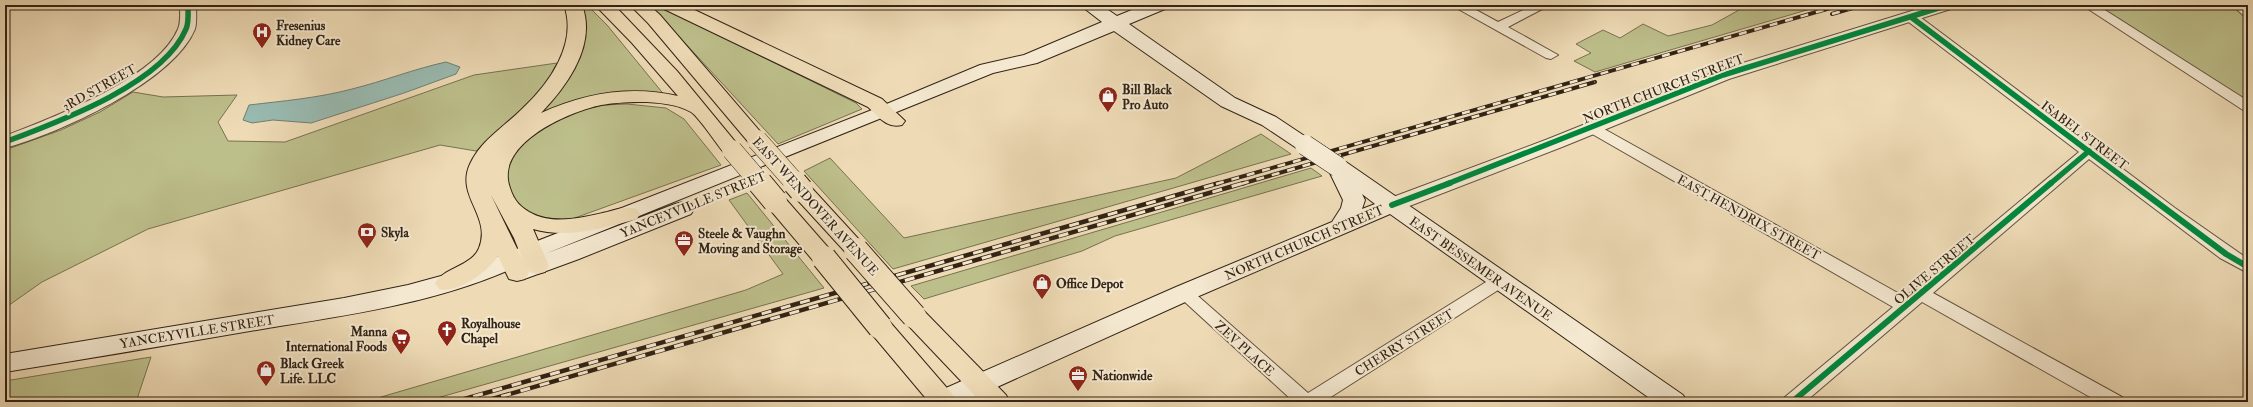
<svg xmlns="http://www.w3.org/2000/svg" width="2253" height="407" viewBox="0 0 2253 407" font-family="'IM FELL Double Pica',serif">
<style>
.green{fill:#bdbf8b;stroke:#787150}
.water{fill:#99bbb2;stroke:#707e73}
.lines{fill:none;stroke-linecap:round;stroke-linejoin:round}
.minor-casing{stroke:#61513d;stroke-width:2}
.tertiary-casing{stroke:#61513d;stroke-width:2}
.secondary-casing{stroke:#322315;stroke-width:2}
.trunk-casing{stroke:#322315;stroke-width:2}
.minor{fill:#f4e8d0;fill-rule:evenodd}
.tertiary{fill:#f4e8d0;fill-rule:evenodd}
.secondary{fill:#f4e8d0;fill-rule:evenodd}
.trunk{fill:#eedbb6;fill-rule:evenodd}
.rail-far1-casing{stroke:#322315;stroke-width:4}
.rail-casing{stroke:#322315;stroke-width:4.5}
.rail-far1{stroke:#f4e8d0;stroke-width:2.5;stroke-dasharray:8;stroke-linecap:butt}
.rail{stroke:#f4e8d0;stroke-width:3;stroke-dasharray:10;stroke-linecap:butt}
.secondary-bridge-casing{stroke:#322315;stroke-width:21;stroke-linecap:butt}
.trunk-bridge-far1-casing{stroke:#322315;stroke-width:21;stroke-linecap:butt}
.trunk-bridge-casing{stroke:#322315;stroke-width:26;stroke-linecap:butt}
.secondary-bridge{stroke:#f4e8d0;stroke-width:20}
.trunk-bridge-far1{stroke:#eedbb6;stroke-width:20}
.trunk-bridge{stroke:#eedbb6;stroke-width:24}
.cycleway-far1-casing{stroke:#f4e8d0;stroke-width:8}
.cycleway-casing{stroke:#f4e8d0;stroke-width:9}
.cycleway-far1{stroke:#00873e;stroke-width:5.5}
.cycleway{stroke:#00873e;stroke-width:6}
.labels{text-anchor:middle;stroke-width:4;stroke-linejoin:round;paint-order:stroke}
.poi-label{font-size:13px;font-weight:bold;fill:#322315;stroke:#f4e8d0;text-anchor:start}
.street-label{font-size:13px;fill:#322315;stroke:#f4e8d0}
</style>
<rect width="100%" height="100%" fill="#eedbb6"/>
<filter id="stains"><feTurbulence type="fractalNoise" baseFrequency=".005" numOctaves="4"/><feColorMatrix values="0 0 0 0 .2 0 0 0 0 .09 0 0 0 0 .02 0 0 0 .5 -.17"/></filter>
<radialGradient id="worn" r=".72"><stop offset=".6" stop-color="#630" stop-opacity="0"/><stop offset="1" stop-color="#630" stop-opacity=".3"/></radialGradient>
<g class="green">
<polygon points="577,5 587,5 607,25 666,97 625,94 532,121 562,85"/>
<polygon points="650,5 657,5 856,103 862,109 778,144"/>
<polygon points="1729,5 1824,5 1595,72 1574,61 1591,53 1576,44 1603,30 1620,38 1643,24 1668,36 1712,25 1739,10"/>
<polygon points="2093,5 2230,5 2248,17 2248,102"/>
<path d="M557,63C547,84 532,104 514,119C501,130 488,139 476,151L440,145L148,229L42,282L5,308V150L61,130L100,112L133,92L163,97L237,95L218,122L228,141L285,142L474,75Z"/>
<path d="M627,104L666,108L684,119L721,165L572,219C528,218 522,219 502,179L515,149L553,121L578,111L604,105Z"/>
<polygon points="1261,134 1291,154 893,269 804,171 830,158 904,238 1176,178"/>
<polygon points="1311,168 1322,176 1115,236 1082,251 924,299 911,286"/>
<polygon points="747,193 824,288 423,402 364,402 746,290 783,274 729,200"/>
<polygon points="151,357 136,402 5,402 5,381"/>
</g>
<path class="water" d="M446,62L460,67L456,74L404,93L311,123L273,120L252,123L243,120L249,105C283,101 318,98 352,89C384,81 414,69 446,62Z"/>
<g class="lines">
<defs>
<g id="minor">
<polygon points="1451,5 1467,5 1498,22 1534,5 1550,5 1508,27 1558,55 1551,59 1546,58"/>
<polygon points="2082,5 2097,5 2248,101 2248,111 2243,110"/>
<polygon points="2232,5 2247,5 2248,16 2243,15"/>
<polygon points="1911,13 1916,14 2175,208 2248,259 2248,273 2220,258 2089,159 1933,293 2122,397 2125,402 2099,402 1922,302 1805,402 1782,402 1785,397 1893,307 1587,131 1585,128 1587,125 1597,125 1905,297 2079,152 1906,20 1904,17 1906,14"/>
<polygon points="1500,275 1506,277 1509,281 1506,285 1323,402 1294,402 1175,293 1178,289 1184,287 1190,289 1308,393 1494,277"/>
</g>
<g id="tertiary">
<path d="M180,5H196C196,12 197,23 195,29C173,82 58,134 5,148V136C52,118 158,78 178,29C181,23 180,12 180,5Z"/>
<polygon points="1931,5 1956,5 1954,8 1729,79 1562,147 1399,210 1392,211 1385,210 1382,205 1385,200 1548,139 1717,71"/>
</g>
<g id="secondary">
<path d="M1080,5H1101L1117,16L1144,5H1168L1165,9L1129,24L1235,98L1276,117L1312,141L1315,145L1312,149L1305,151L1298,149L1262,125L1221,106L1114,31L1037,63L993,73L545,254L675,204L683,202L691,204L694,209L691,214L579,259L527,278L519,280L511,278L507,272L509,270C433,303 349,315 268,328C180,343 93,358 5,372V354L344,298L408,285L463,270L877,108L980,65L1024,55L1102,22Z"/>
<path d="M1338,160L1346,162L1683,395L1687,402H1655L1390,214L1192,299L964,402H926L930,395L1176,287L1332,222L1341,208L1343,200L1327,167L1330,162ZM1362,194L1375,204L1362,209L1365,200Z"/>
</g>
<g id="trunk">
<path d="M564,5H582C597,45 567,86 541,113C585,93 630,85 678,96L632,43L595,5H614L677,71L742,150L739,154L732,156L725,154C717,145 699,117 691,112C669,99 625,101 601,105C568,112 494,144 510,188C514,201 521,208 533,214C555,225 584,217 607,212C618,209 627,206 637,209L640,214L637,219C603,228 567,239 533,229L549,266L545,272L537,274L529,272L527,268L529,273L525,279L517,281L509,279L498,256C488,272 457,294 439,289L435,283C445,267 472,266 479,248C492,216 455,196 470,164C481,140 504,127 522,109C549,84 578,44 564,5ZM491,195L514,238L524,263Z"/>
<polygon points="630,5 649,5 660,15 764,136 767,140 764,144 757,146 750,144 648,23"/>
<path d="M661,5H684L882,99L905,121L902,125C887,129 879,117 868,107L664,9Z"/>
<polygon points="801,183 809,185 864,245 867,250 864,255 856,258 848,255 793,195 790,190 793,185"/>
<polygon points="775,194 783,196 832,252 836,258 832,264 824,266 816,264 767,206 764,201 767,196"/>
<polygon points="914,307 923,310 1006,395 1010,402 981,402 905,322 902,316 905,310"/>
<polygon points="880,318 889,321 953,395 957,402 929,402 871,333 868,327 871,321"/>
</g>
</defs>
<use href="#minor" class="minor-casing"/>
<use href="#tertiary" class="tertiary-casing"/>
<use href="#secondary" class="secondary-casing"/>
<use href="#trunk" class="trunk-casing"/>
<use href="#minor" class="minor"/>
<use href="#tertiary" class="tertiary"/>
<use href="#secondary" class="secondary"/>
<use href="#trunk" class="trunk"/>
<defs>
<g id="rail-far1">
<polyline points="1832,14 1863,5"/>
<polyline points="1216,184 1841,5"/>
<polyline points="1241,184 1595,82"/>
</g>
<g id="rail">
<polyline points="454,402 1219,183"/>
<polyline points="482,402 1244,183"/>
</g>
</defs>
<use href="#rail-far1" class="rail-far1-casing"/>
<use href="#rail" class="rail-casing"/>
<use href="#rail-far1" class="rail-far1"/>
<use href="#rail" class="rail"/>
<defs>
<polyline id="secondary-bridge" points="1305,145 1338,167"/>
<g id="trunk-bridge-far1">
<polyline points="757,140 796,184"/>
<polyline points="732,150 761,184"/>
</g>
<g id="trunk-bridge">
<polyline points="760,183 775,201"/>
<polyline points="795,183 801,190"/>
<polyline points="856,250 914,316"/>
<polyline points="824,258 880,327"/>
</g>
</defs>
<use href="#secondary-bridge" class="secondary-bridge-casing"/>
<use href="#trunk-bridge-far1" class="trunk-bridge-far1-casing"/>
<use href="#trunk-bridge" class="trunk-bridge-casing"/>
<use href="#secondary-bridge" class="secondary-bridge"/>
<use href="#trunk-bridge-far1" class="trunk-bridge-far1"/>
<use href="#trunk-bridge" class="trunk-bridge"/>
<defs>
<g id="cycleway-far1">
<polyline points="1911,17 2132,184"/>
<path d="M5,142C58,122 163,84 186,29C189,23 188,12 188,5"/>
<polyline points="1447,184 1723,75 1948,5"/>
<polyline points="2050,184 2089,151"/>
</g>
<g id="cycleway">
<polyline points="2131,183 2226,254 2248,267"/>
<polyline points="1392,205 1450,183"/>
<polyline points="1792,402 2051,183"/>
</g>
</defs>
<use href="#cycleway-far1" class="cycleway-far1-casing"/>
<use href="#cycleway" class="cycleway-casing"/>
<use href="#cycleway-far1" class="cycleway-far1"/>
<use href="#cycleway" class="cycleway"/>
</g>
<defs>
<symbol id="hospital-pin" viewBox="-11 -11 22 30"><path d="M0 17L-7.5 6A9.5 9.5 0 1 1 7.5 6Z" fill="#8f2418" stroke="#f4e8d0"/><path d="M-5-5h3v3.5h4V-5h3V5h-3V1.5h-4V5h-3Z" fill="#fff"/></symbol>
<symbol id="shop-pin" viewBox="-11 -11 22 30"><path d="M0 17L-7.5 6A9.5 9.5 0 1 1 7.5 6Z" fill="#8f2418" stroke="#f4e8d0"/><path d="M-5-2.5h2.3a2.7 3.5 0 0 1 5.4 0H5L5.5 6h-11ZM-1.5-2.5h3a1.5 2.3 0 0 0-3 0Z" fill="#fff"/></symbol>
<symbol id="bank-pin" viewBox="-11 -11 22 30"><path d="M0 17L-7.5 6A9.5 9.5 0 1 1 7.5 6Z" fill="#8f2418" stroke="#f4e8d0"/><path d="M-6-4H6V4H-6ZM0-2.3a2.3 2.3 0 1 0 0 4.6a2.3 2.3 0 1 0 0-4.6Z" fill="#fff"/></symbol>
<symbol id="office-pin" viewBox="-11 -11 22 30"><path d="M0 17L-7.5 6A9.5 9.5 0 1 1 7.5 6Z" fill="#8f2418" stroke="#f4e8d0"/><path d="M-6-3h4V-5.5h4V-3h4V5H-6ZM-1-4.5V-3h2v-1.5ZM-6 0V1H6V0Z" fill="#fff"/></symbol>
<symbol id="church-pin" viewBox="-11 -11 22 30"><path d="M0 17L-7.5 6A9.5 9.5 0 1 1 7.5 6Z" fill="#8f2418" stroke="#f4e8d0"/><path d="M-1.2-6h2.4v3.5h3.3v2.4h-3.3V6h-2.4V-.1h-3.3v-2.4h3.3Z" fill="#fff"/></symbol>
<symbol id="supermarket-pin" viewBox="-11 -11 22 30"><path d="M0 17L-7.5 6A9.5 9.5 0 1 1 7.5 6Z" fill="#8f2418" stroke="#f4e8d0"/><path d="M-6-5.5h2.5l.6 2H6L4.5 2H-2.5L-4.4-4H-6ZM-1.5 3.2a1.3 1.3 0 1 0 .1 0ZM3 3.2a1.3 1.3 0 1 0 .1 0Z" fill="#fff"/></symbol>
</defs>
<g fill-rule="evenodd">
<use href="#hospital-pin" x="251" y="21" width="22" height="30"/>
<use href="#shop-pin" x="1097" y="85" width="22" height="30"/>
<use href="#bank-pin" x="356" y="221" width="22" height="30"/>
<use href="#office-pin" x="673" y="229" width="22" height="30"/>
<use href="#shop-pin" x="1031" y="272" width="22" height="30"/>
<use href="#church-pin" x="436" y="319" width="22" height="30"/>
<use href="#supermarket-pin" x="390" y="327" width="22" height="30"/>
<use href="#shop-pin" x="255" y="359" width="22" height="30"/>
<use href="#office-pin" x="1067" y="364" width="22" height="30"/>
</g>
<g class="labels">
<g class="poi-label">
<text x="276" y="30">Fresenius<tspan x="276" dy="15">Kidney Care</tspan></text>
<text x="1122" y="94">Bill Black<tspan x="1122" dy="15">Pro Auto</tspan></text>
<text x="381" y="237">Skyla</text>
<text x="698" y="238">Steele &amp; Vaughn<tspan x="698" dy="15">Moving and Storage</tspan></text>
<text x="1056" y="288">Office Depot</text>
<text x="461" y="328">Royalhouse<tspan x="461" dy="15">Chapel</tspan></text>
<text x="387" y="336" text-anchor="end">Manna<tspan x="387" dy="15">International Foods</tspan></text>
<text x="280" y="368">Black Greek<tspan x="280" dy="15">Life. LLC</tspan></text>
<text x="1092" y="380">Nationwide</text>
</g>
<g class="street-label">
<text transform="translate(99 87) rotate(-29)" y="5">3RD STREET</text>
<text transform="translate(1663 88) rotate(-21)" y="5">NORTH CHURCH STREET</text>
<text transform="translate(2085 135) rotate(37)" y="5">ISABEL STREET</text>
<text transform="translate(693 204) rotate(-22)" y="5">YANCEYVILLE STREET</text>
<text transform="translate(816 206) rotate(48)" y="5">EAST WENDOVER AVENUE</text>
<text transform="translate(1749 217) rotate(29)" y="5">EAST HENDRIX STREET</text>
<text transform="translate(1304 242) rotate(-23)" y="5">NORTH CHURCH STREET</text>
<text transform="translate(1481 268) rotate(35)" y="5">EAST BESSEMER AVENUE</text>
<text transform="translate(1934 269) rotate(-40)" y="5">OLIVE STREET</text>
<text transform="translate(197 331) rotate(-9)" y="5">YANCEYVILLE STREET</text>
<text transform="translate(1404 342) rotate(-32)" y="5">CHERRY STREET</text>
<text transform="translate(1245 348) rotate(42)" y="5">ZEV PLACE</text>
</g>
</g>
<rect width="2253" height="407" fill="none" stroke="#eedbb6" stroke-width="20"/>
<rect x="6" y="6" width="2241" height="395" fill="none" stroke="#322315" stroke-width="2"/>
<rect x="10" y="10" width="2233" height="387" fill="none" stroke="#322315"/>
<rect width="100%" height="100%" filter="url(#stains)"/>
<rect width="100%" height="100%" fill="url(#worn)"/>
</svg>
